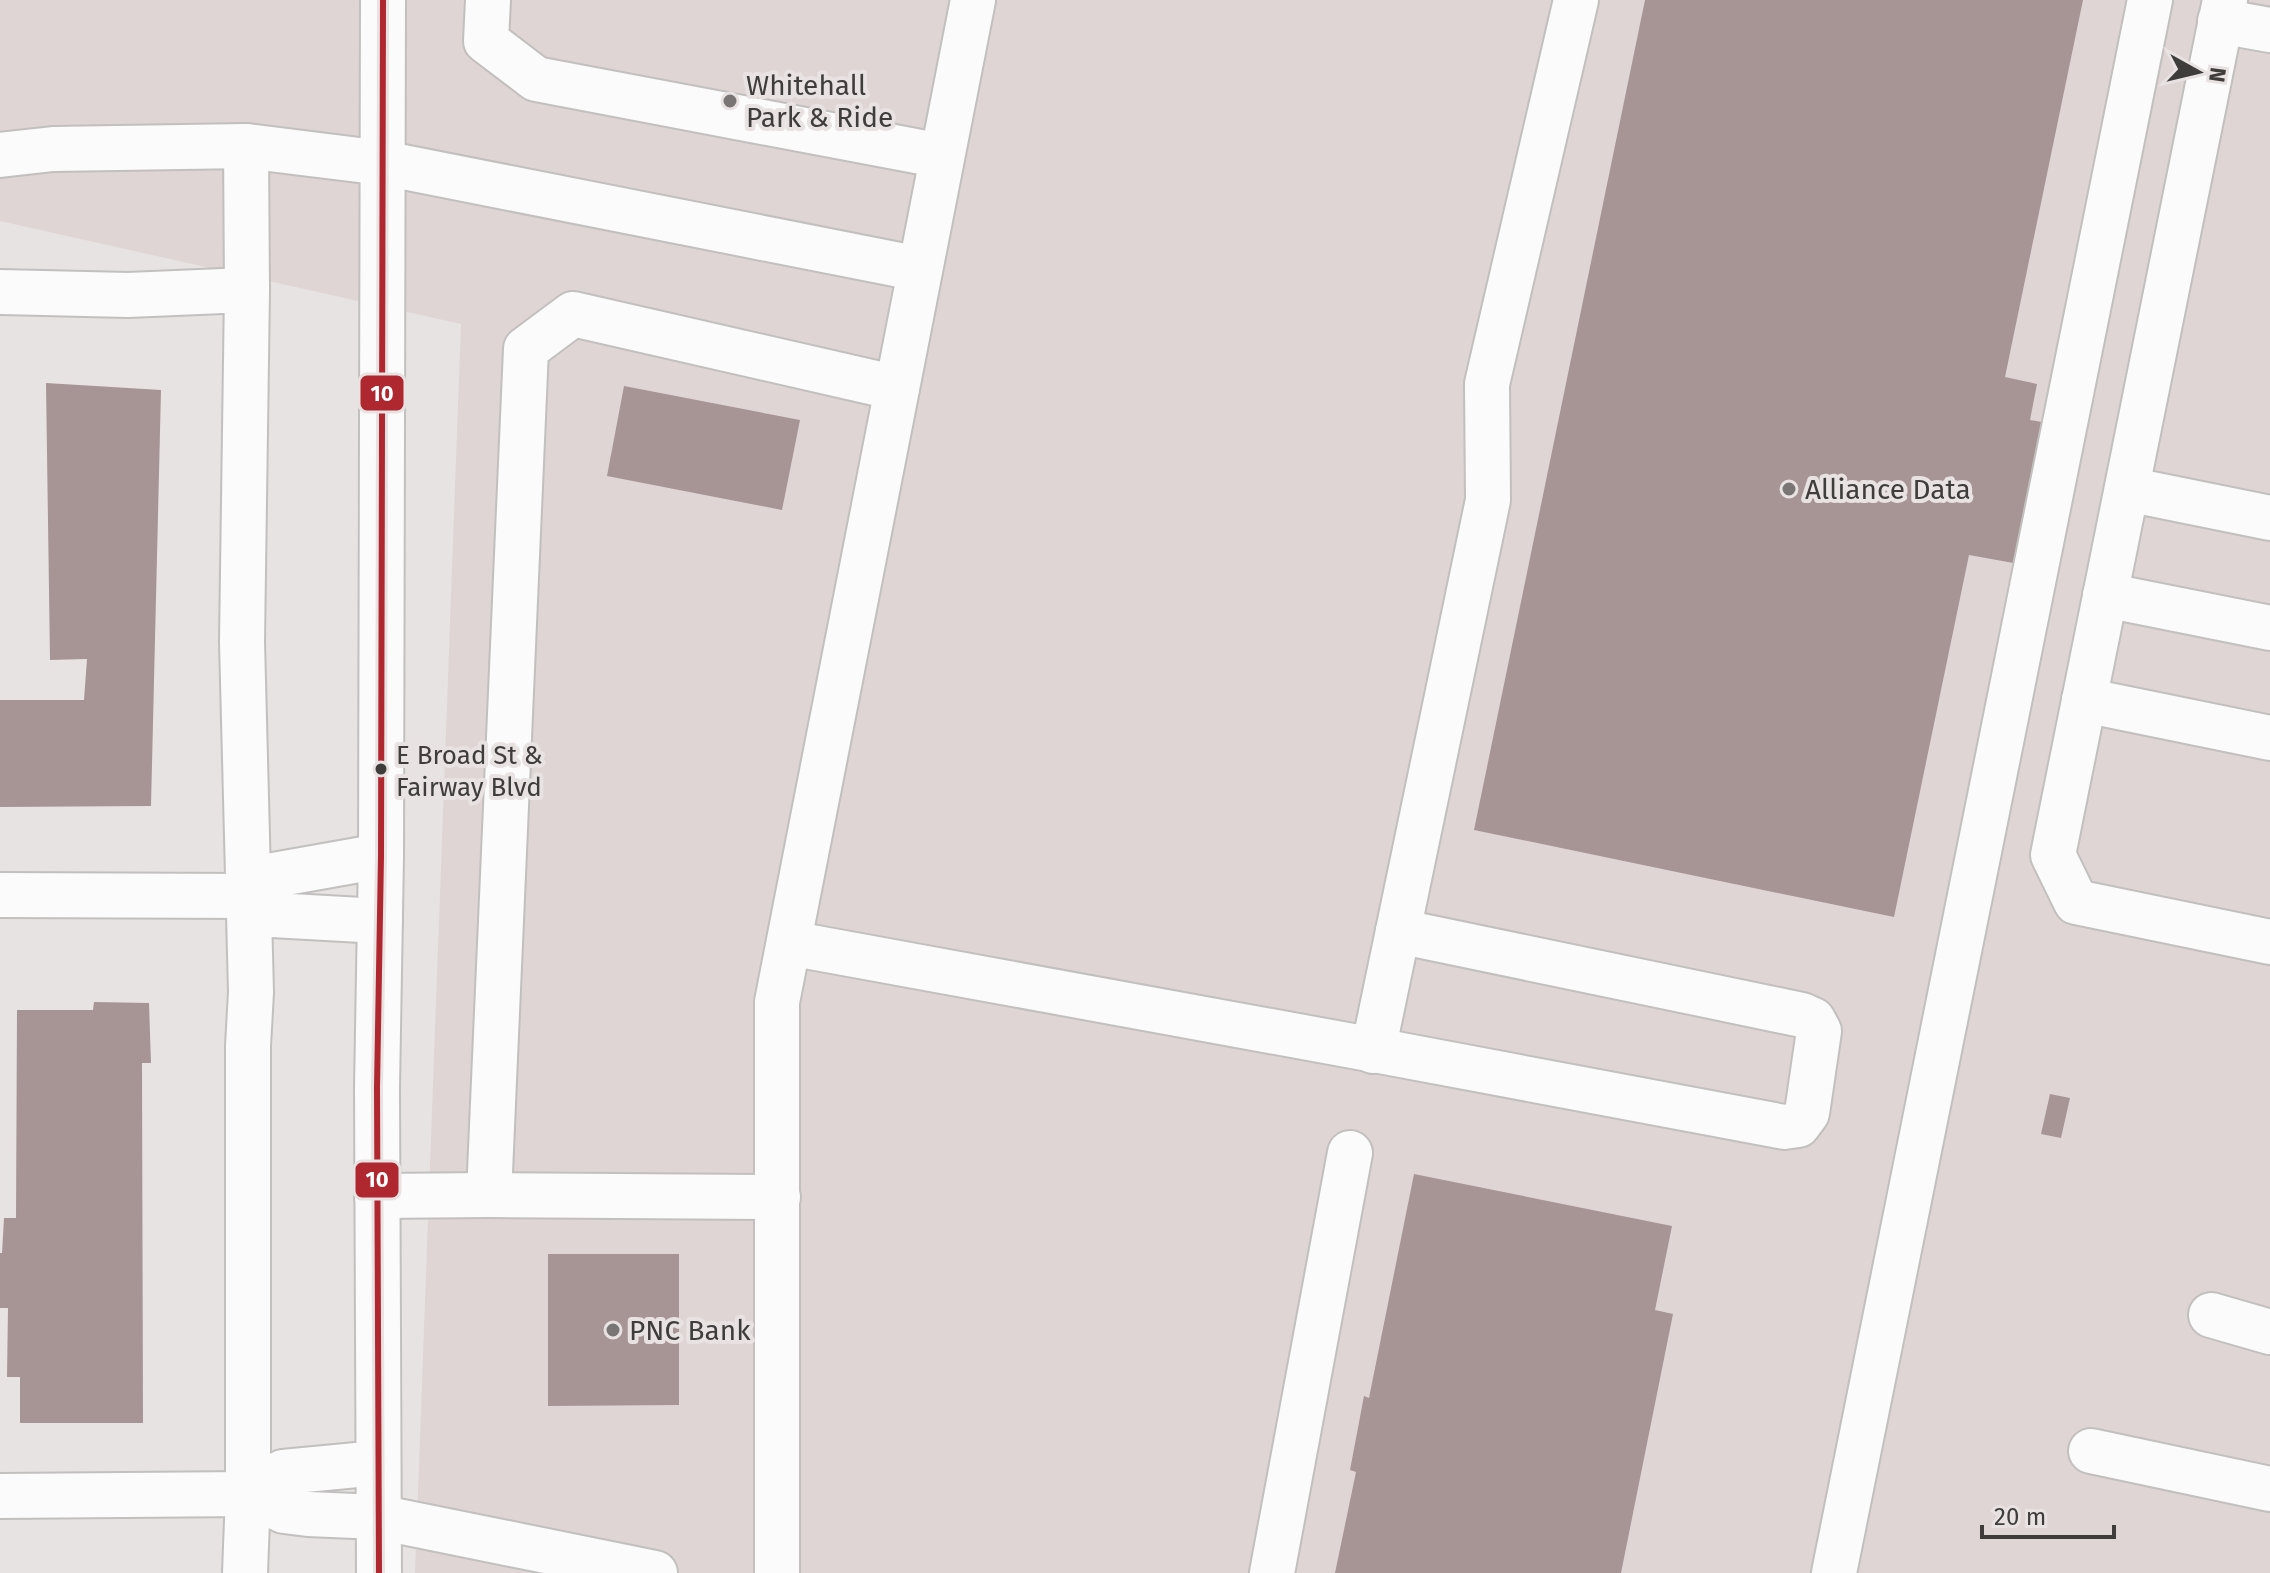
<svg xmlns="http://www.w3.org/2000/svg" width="2270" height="1573" viewBox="0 0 2270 1573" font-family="'Fira Sans',sans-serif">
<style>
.built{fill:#dfd5d5}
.building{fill:#a79595}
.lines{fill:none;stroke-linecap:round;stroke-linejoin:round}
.minor-casing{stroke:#c2bfbf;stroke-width:48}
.major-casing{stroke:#c2bfbf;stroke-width:48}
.minor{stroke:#fbfbfb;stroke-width:44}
.major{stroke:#fbfbfb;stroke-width:44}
.bus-1-casing{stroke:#e8e2e2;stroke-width:12}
.bus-1{stroke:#af272f;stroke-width:6}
.poi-dot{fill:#7a7676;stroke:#e8e2e2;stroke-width:3}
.bus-dot{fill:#3f3c3c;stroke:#e8e2e2;stroke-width:3}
.labels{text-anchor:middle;stroke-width:8;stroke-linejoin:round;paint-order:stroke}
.bus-label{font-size:26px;fill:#3f3c3c;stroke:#e8e2e2;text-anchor:start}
.poi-label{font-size:28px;fill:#3f3c3c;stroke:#e8e2e2;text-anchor:start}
.line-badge{stroke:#e8e2e2;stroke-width:3}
.badge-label{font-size:22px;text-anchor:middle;font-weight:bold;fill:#fff}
</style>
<rect width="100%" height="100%" fill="#e7e3e3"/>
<polygon class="built" points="0,0 2270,0 2270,1573 415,1573 461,324 0,221"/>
<g class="building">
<polygon points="1645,0 2083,0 2005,377 2037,384 2030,420 2047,423 2019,564 1969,555 1894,917 1474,830"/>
<polygon points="46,383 161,390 151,806 0,807 0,700 84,700 87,659 50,660"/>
<polygon points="624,386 800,420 782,510 607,476"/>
<polygon points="94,1002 149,1003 151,1063 142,1063 143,1423 20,1423 20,1377 7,1377 8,1308 0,1308 0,1253 2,1253 4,1218 16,1218 17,1010 93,1010"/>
<polygon points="2050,1094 2070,1098 2061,1138 2041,1134"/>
<polygon points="1414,1174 1672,1226 1655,1310 1673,1314 1621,1573 1335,1573 1356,1472 1350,1470 1364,1396 1369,1398"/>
<polygon points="548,1254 679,1254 679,1405 548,1406"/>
</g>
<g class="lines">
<defs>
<g id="minor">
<polyline points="488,0 486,41 536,79 942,156"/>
<polyline points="2225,0 2053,855 2076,902 2270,942"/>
<polyline points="2220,21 2270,30"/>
<polyline points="0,155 53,149 246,146 383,163 920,269"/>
<polyline points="0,292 128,295 247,290 246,146"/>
<polyline points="2127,489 2270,518"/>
<polyline points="2105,595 2270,628"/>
<polyline points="2084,700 2270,738"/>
<polyline points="0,895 248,896"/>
<polyline points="380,921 272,915 248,896 274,875 381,856"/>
<path d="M789,943C1120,1004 1453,1063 1784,1127L1798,1125L1807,1113L1819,1031L1813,1020L1802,1015L1398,931"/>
<polyline points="1373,1051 1488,500 1487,384 1576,0"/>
<polyline points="489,1195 526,349 573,314 897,388"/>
<polyline points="377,1196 489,1195 778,1197"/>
<polyline points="2211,1315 2270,1332"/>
<polyline points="2091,1451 2270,1489"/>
<polyline points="248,1494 283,1472 378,1463"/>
<polyline points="0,1496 248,1494 284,1511 308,1514 378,1517 655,1573"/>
<polyline points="245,1573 248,1494 248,1046 251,992 242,642 247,290"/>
<polyline points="777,1573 777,1002 973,0"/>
<polyline points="1272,1573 1350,1153"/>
<polyline points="1834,1573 2150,0"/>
</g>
<polyline id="major" points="379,1573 377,1088 381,856 383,0"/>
</defs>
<use href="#minor" class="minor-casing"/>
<use href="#major" class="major-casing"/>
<use href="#minor" class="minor"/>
<use href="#major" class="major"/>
<defs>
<polyline id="bus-1" points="379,1573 377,1088 381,856 383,0"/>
</defs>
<use href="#bus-1" class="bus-1-casing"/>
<use href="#bus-1" class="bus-1"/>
</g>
<g class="poi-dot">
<circle cx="730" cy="101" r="8"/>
<circle cx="1789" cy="489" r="8"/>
<circle cx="613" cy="1330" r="8"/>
</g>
<circle class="bus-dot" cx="381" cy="769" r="7"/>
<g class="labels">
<g class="bus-label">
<text x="396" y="764">E Broad St &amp;<tspan x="396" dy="32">Fairway Blvd</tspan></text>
</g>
<g class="poi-label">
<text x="746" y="95">Whitehall<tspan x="746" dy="32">Park &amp; Ride</tspan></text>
<text x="1805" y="499">Alliance Data</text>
<text x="629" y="1340">PNC Bank</text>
</g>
</g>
<g class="line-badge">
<rect x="359" y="374" width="46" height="38" rx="8" fill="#af272f"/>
<rect x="354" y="1161" width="46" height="38" rx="8" fill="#af272f"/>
</g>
<g class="badge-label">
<text x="382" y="401">10</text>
<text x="377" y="1187">10</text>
</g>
<g transform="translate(2198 72) rotate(98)" stroke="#e8e2e2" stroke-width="6" paint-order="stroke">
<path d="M0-6L14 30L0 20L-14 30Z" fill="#3f3c3c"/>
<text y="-12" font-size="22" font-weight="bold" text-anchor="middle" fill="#3f3c3c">N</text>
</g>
<path d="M1982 1525v12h132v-12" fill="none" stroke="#3f3c3c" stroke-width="4"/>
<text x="1994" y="1525" font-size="24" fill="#3f3c3c" stroke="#e8e2e2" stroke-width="6" paint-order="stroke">20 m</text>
</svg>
